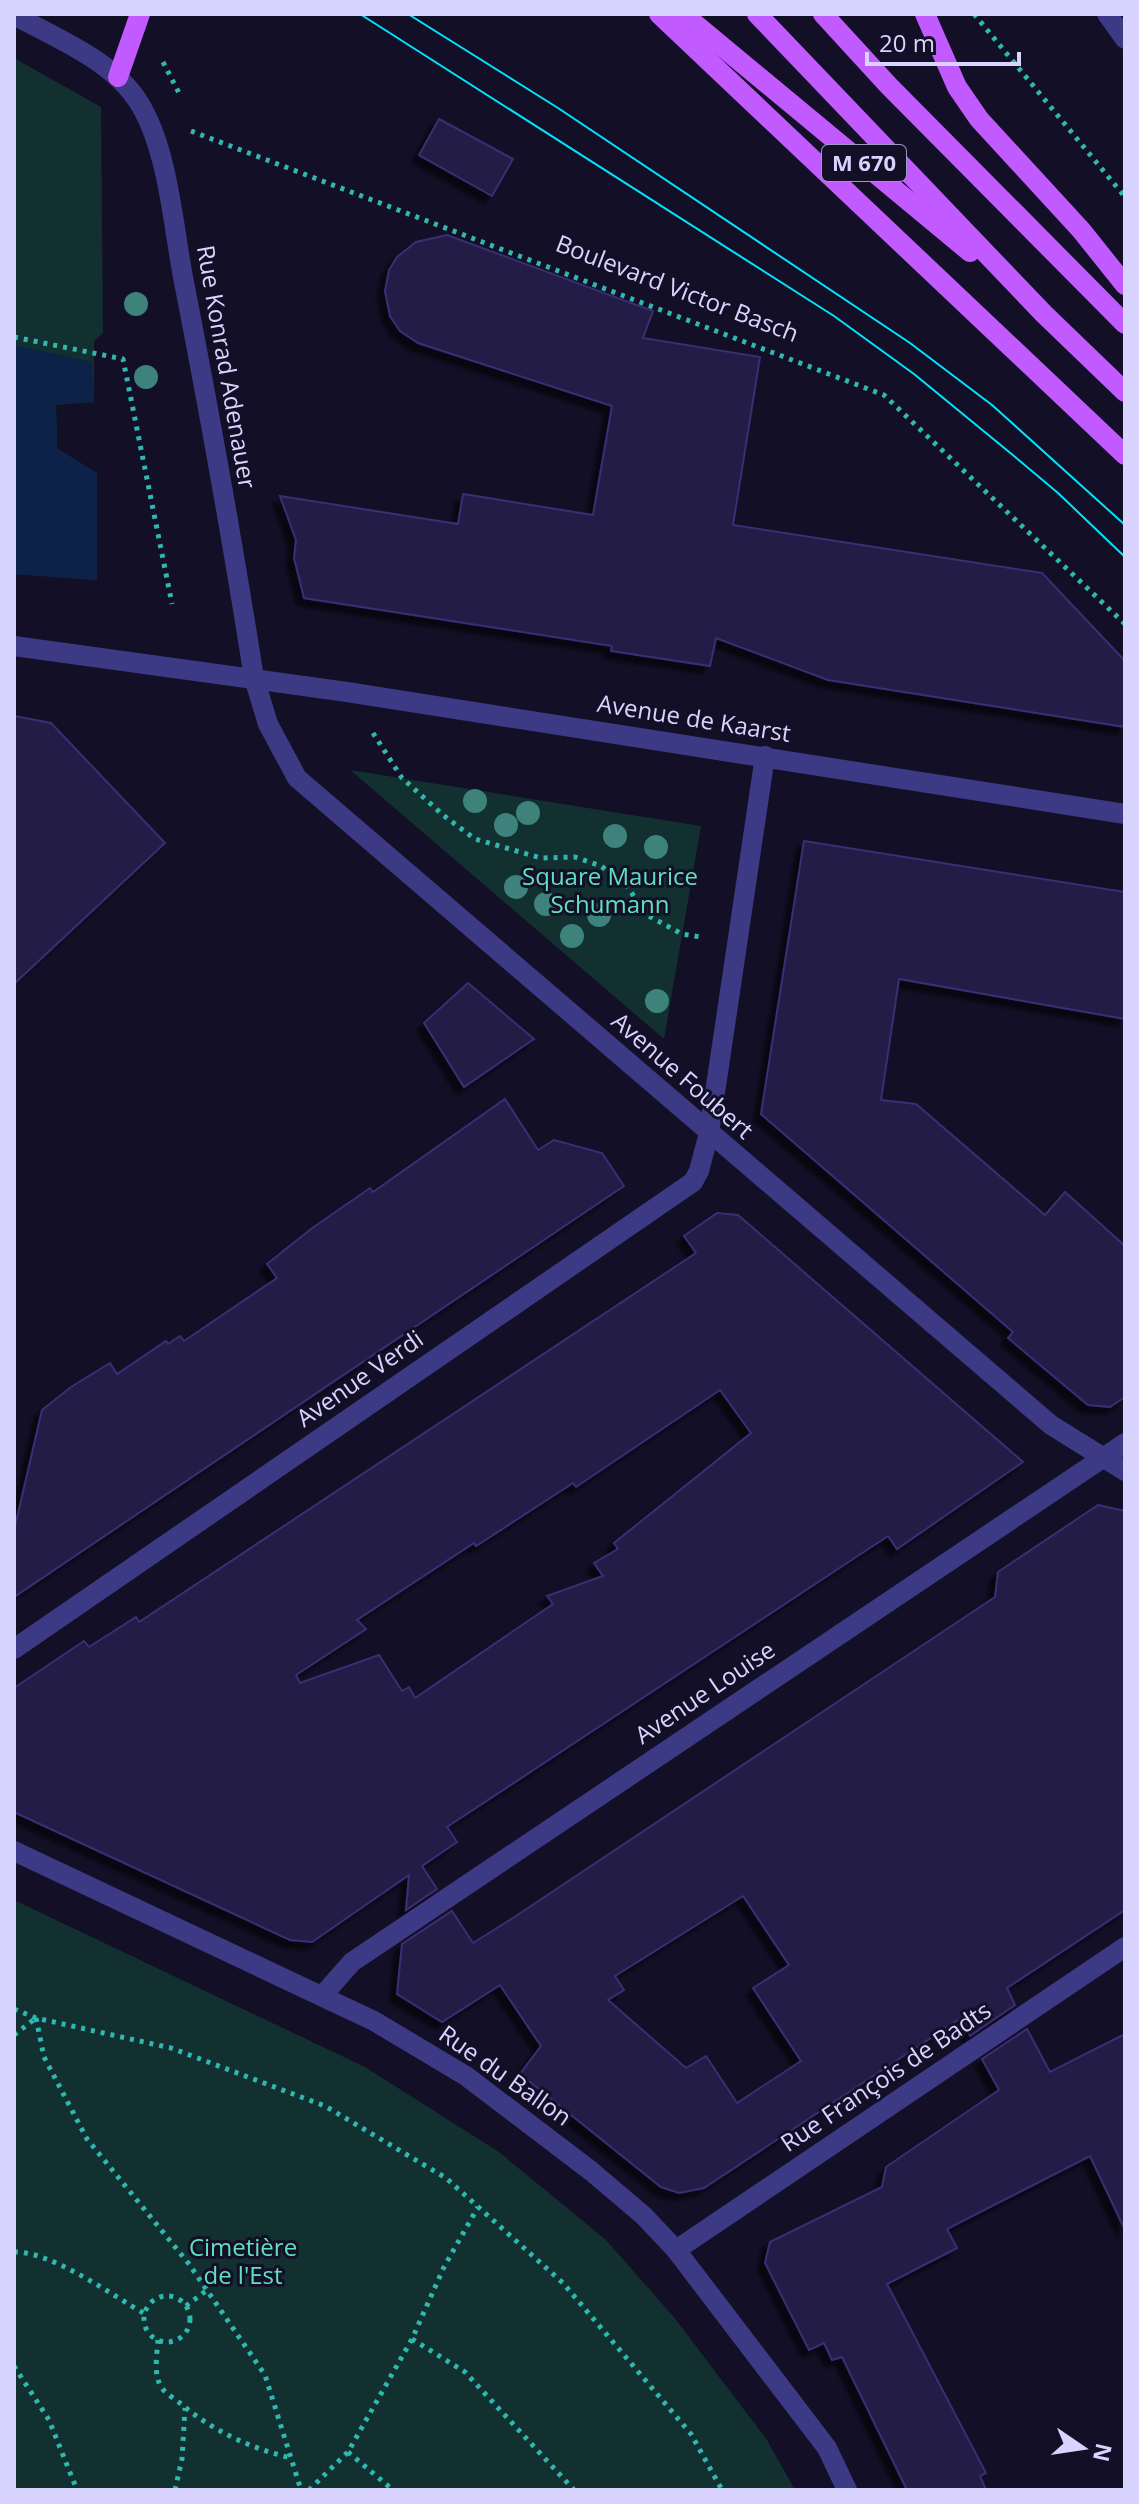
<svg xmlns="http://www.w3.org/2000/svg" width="1139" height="2504" viewBox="0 0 1139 2504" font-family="'Open Sans',sans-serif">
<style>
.green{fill:#12302f}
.water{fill:#0c2248}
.building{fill:#241b47;stroke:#3b2d73;stroke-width:2;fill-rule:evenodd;filter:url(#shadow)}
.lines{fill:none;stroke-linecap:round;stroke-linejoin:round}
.path{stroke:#2fb8b0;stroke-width:5;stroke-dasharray:4 6;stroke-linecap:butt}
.minor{stroke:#3d3a85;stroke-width:20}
.major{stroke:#c25bff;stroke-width:20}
.tram{stroke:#00e5ff;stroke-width:2}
.tree{fill:#3d827b}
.labels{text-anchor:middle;stroke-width:6;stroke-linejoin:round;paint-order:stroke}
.shield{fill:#130f26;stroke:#9e99be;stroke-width:2}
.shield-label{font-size:22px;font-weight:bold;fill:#d9d4ff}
.street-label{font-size:24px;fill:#d9d4ff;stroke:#130f26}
.park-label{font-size:24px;fill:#5fe0c0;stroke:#130f26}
</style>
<defs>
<filter id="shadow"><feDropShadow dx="-7" dy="7" stdDeviation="2" flood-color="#0009"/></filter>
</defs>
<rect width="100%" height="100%" fill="#130f26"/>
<g class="green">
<polygon points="14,58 101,107 103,333 94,341 94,402 56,405 57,449 97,473 97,580 14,574"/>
<polygon points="350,770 701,826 664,1039"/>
<polygon points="14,1900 365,2067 499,2152 606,2240 673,2316 767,2440 795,2490 14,2490"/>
</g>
<polygon class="water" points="14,345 92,362 94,402 56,404 57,448 97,473 97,580 14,574"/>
<g class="building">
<polygon points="439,119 513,159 492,196 419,155"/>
<polygon points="447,235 653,311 643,338 760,357 733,525 1042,573 1125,661 1125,727 828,680 716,638 710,666 611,651 612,646 304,598 294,558 296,540 280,496 458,524 463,494 593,515 612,406 418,343 400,331 390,316 385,291 389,270 397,257 416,242"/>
<polygon points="14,716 51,723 165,843 14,984"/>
<polygon points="804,841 1125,892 1125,1019 899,979 881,1100 916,1104 1045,1215 1065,1192 1125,1246 1125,1397 1110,1407 1088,1405 1034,1360 1008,1338 1013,1332 761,1114"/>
<polygon points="468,983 534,1039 464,1087 424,1023"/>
<polygon points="505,1099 538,1150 554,1140 602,1153 624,1186 14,1597 14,1531 42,1410 71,1387 110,1363 117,1374 166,1341 168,1344 180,1336 184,1341 277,1278 267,1264 311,1229 370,1188 373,1192"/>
<path d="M717,1213L738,1215L1023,1462L897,1549L888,1536L447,1827L457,1842L422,1866L437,1889L406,1910L409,1875L312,1942L290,1940L14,1812V1688L84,1641L89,1647L136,1617L139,1622L696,1253L684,1236ZM720,1390L751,1433L614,1543L618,1549L594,1563L603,1576L547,1596L553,1604L415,1698L409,1687L402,1691L379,1655L300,1683L296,1675L366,1629L357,1620L474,1543L476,1546L573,1483L576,1487Z"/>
<path d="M1098,1505L1125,1511V1910L1007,1988L1015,2005L970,2036L961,2018L704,2188L679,2193L661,2187L520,2074L541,2046L500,1985L442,2022L397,1994L402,1944L452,1911L473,1943L516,1916L995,1597L998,1572ZM743,1896L789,1965L753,1988L801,2061L737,2103L706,2056L686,2068L608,2000L624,1990L615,1976Z"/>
<polygon points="1027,2029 1050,2072 1125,2034 1125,2230 1090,2156 947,2229 957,2248 887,2284 986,2473 980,2476 986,2490 907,2490 842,2357 832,2360 824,2343 809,2350 765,2263 770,2242 882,2187 886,2167 999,2090 982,2059"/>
</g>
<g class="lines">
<g class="path">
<polyline points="974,14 1125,197"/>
<polyline points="163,62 180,95"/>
<polyline points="191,131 884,395 1125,624"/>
<polyline points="14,337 123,359 172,604"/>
<polyline points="373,733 402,778 443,815 475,839 541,858 575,857 601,866 626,884 645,914 682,934 701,937"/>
<polyline points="14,2009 36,2018 171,2048 325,2106 446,2178 563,2283 691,2434 722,2490"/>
<polyline points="36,2018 44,2057 87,2139 189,2264 265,2375 301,2490"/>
<polyline points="14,2035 36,2018"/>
<path d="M14,2252C51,2251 112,2295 145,2314"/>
<circle cx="167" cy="2319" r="23"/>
<polyline points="186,2306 207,2290"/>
<polyline points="412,2339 465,2372 574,2490"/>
<path d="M158,2340C157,2354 153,2376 162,2388C166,2394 175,2399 181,2404C213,2431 250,2448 291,2458"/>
<polyline points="14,2366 49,2420 77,2490"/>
<polyline points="348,2452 393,2490"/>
<polyline points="175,2490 182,2459 185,2408"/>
<polyline points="309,2490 348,2452 412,2339 444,2267 478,2207"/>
</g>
<g class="minor">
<polyline points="1107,14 1125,39"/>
<path d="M14,15C57,39 115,61 141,106C168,152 173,224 183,277C209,410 233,544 254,678L268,724L297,778L1051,1425L1125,1471"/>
<polyline points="14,646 347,692 1125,814"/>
<polyline points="14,1649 693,1182 699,1171 709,1133 765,756"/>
<polyline points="14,1851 374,2021 466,2076 591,2171 644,2216 676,2250 827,2448 847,2490"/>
<polyline points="322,1996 352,1962 1125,1443"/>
<polyline points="676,2250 1125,1947"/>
</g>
<g class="major">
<polyline points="659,14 1125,455"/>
<polyline points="683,14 970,252"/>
<polyline points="757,14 1044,314 1125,392"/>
<polyline points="823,14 889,86 1125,324"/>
<polyline points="925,14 957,87 979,119 1081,230 1125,285"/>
<polyline points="118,77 140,14"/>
</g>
<g class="tram">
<polyline points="360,14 834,316 914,374 1014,456 1058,493 1125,557"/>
<polyline points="408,14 558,108 910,343 992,405 1125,525"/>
</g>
</g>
<g class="tree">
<circle cx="136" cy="304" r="12"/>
<circle cx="146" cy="377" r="12"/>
<circle cx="475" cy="801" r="12"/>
<circle cx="528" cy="813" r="12"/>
<circle cx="506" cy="825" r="12"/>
<circle cx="615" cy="836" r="12"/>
<circle cx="656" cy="847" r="12"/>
<circle cx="516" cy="887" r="12"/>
<circle cx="546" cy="904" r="12"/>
<circle cx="599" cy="915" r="12"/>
<circle cx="572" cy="936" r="12"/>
<circle cx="657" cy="1001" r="12"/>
</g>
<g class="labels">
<rect class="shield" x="822" y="145" width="84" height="36" rx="6"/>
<g class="shield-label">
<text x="864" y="171">M 670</text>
</g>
<g class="street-label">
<text transform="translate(677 289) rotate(21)" y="8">Boulevard Victor Basch</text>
<text transform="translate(226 367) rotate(80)" y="8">Rue Konrad Adenauer</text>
<text transform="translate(694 719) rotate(9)" y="8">Avenue de Kaarst</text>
<text transform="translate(682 1076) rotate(41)" y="8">Avenue Foubert</text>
<text transform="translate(360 1379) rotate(-35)" y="8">Avenue Verdi</text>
<text transform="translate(705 1693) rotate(-34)" y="8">Avenue Louise</text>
<text transform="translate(505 2076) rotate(35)" y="8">Rue du Ballon</text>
<text transform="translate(886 2077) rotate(-34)" y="8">Rue François de Badts</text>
</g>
<g class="park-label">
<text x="610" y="885">Square Maurice<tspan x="610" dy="28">Schumann</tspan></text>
<text x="243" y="2256">Cimetière<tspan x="243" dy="28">de l'Est</tspan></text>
</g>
</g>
<rect width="1139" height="2504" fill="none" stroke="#d9d4ff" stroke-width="32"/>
<g transform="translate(1083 2448) rotate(103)" stroke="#130f26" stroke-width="6" paint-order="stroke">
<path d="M0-6L14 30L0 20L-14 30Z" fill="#d9d4ff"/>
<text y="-12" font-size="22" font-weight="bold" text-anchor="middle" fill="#d9d4ff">N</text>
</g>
<path d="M867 52v12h152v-12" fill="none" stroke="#d9d4ff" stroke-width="4"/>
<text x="879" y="52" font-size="24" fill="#d9d4ff" stroke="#130f26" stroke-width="6" paint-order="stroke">20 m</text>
</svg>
